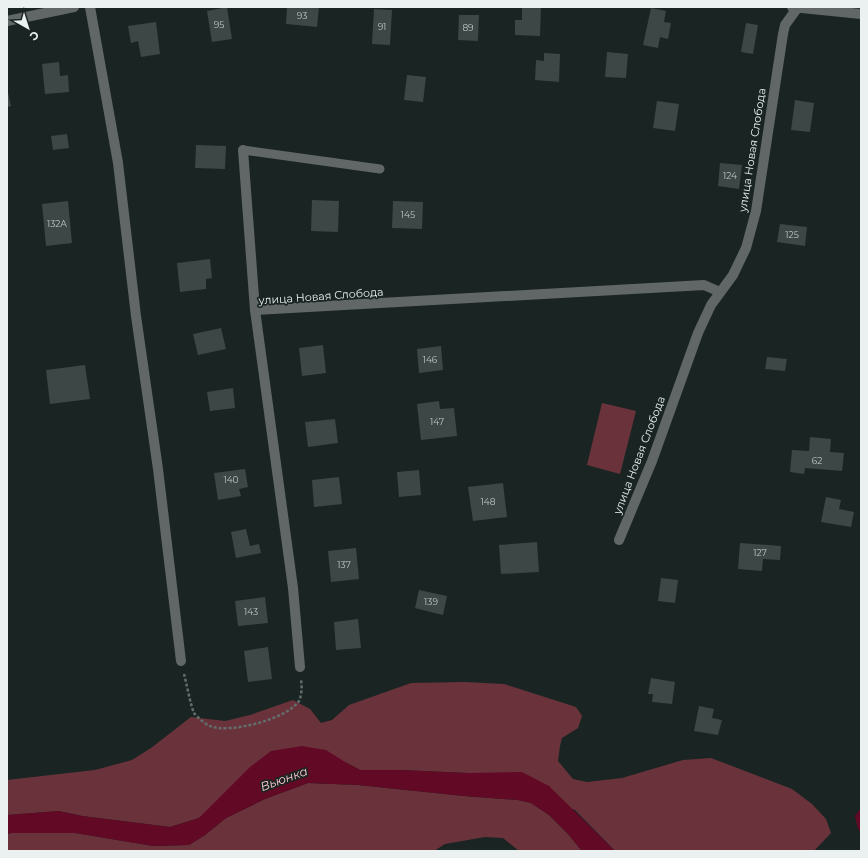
<svg xmlns="http://www.w3.org/2000/svg" width="868" height="858" viewBox="0 0 868 858" font-family="Montserrat,sans-serif">
<style>
.green{fill:#6a333c}
.water{fill:#620925}
.building{fill:#3c4746}
.lines{fill:none;stroke-linecap:round;stroke-linejoin:round}
.path{stroke:#636d6b;stroke-width:2.5;stroke-dasharray:3 2;stroke-linecap:butt}
.lane{stroke:#616766;stroke-width:9}
.street{stroke:#616766;stroke-width:10}
.labels{text-anchor:middle;stroke-width:3.5;stroke-linejoin:round;paint-order:stroke}
.number-label{font-size:9px;fill:#bec6c6}
.street-label{font-size:11px;fill:#eaf1f0;stroke:#1a2523}
.water-label{font-size:12px;font-style:italic;fill:#ffcad0;stroke:#1a2523}
</style>
<rect width="100%" height="100%" fill="#1a2523"/>
<g class="green">
<polygon points="602,403 636,411 620,474 587,465"/>
<polygon points="465,682 504,684 576,707 582,716 578,728 562,738 560,746 558,761 573,779 587,782 622,778 683,760 711,758 792,789 812,804 826,819 831,833 814,851 615,851 575,810 468,773 400,770 360,770 345,762 218,801 199,818 170,827 82,816 59,811 7,815 7,780 95,770 132,760 151,748 191,717 225,721 250,715 293,700 310,709 321,723 332,720 349,705 411,683"/>
<polygon points="308,783 358,785 464,796 518,800 531,803 549,815 568,834 582,851 519,851 503,838 485,837 445,844 434,851 7,851 7,834 11,833 75,833 153,846 189,845 205,835 226,818 265,799"/>
</g>
<g class="water">
<polygon points="302,746 326,750 345,762 360,770 400,770 468,773 522,772 549,786 615,851 582,851 568,834 549,815 531,803 518,800 464,796 358,785 308,783 265,799 226,818 205,835 189,845 153,846 75,833 11,833 7,834 7,815 59,811 82,816 170,827 199,818 250,767 271,751"/>
<polygon points="861,808 861,833 858,829 855,816"/>
</g>
<g class="building">
<polygon points="227,7 232,39 212,42 207,11"/>
<polygon points="292,7 319,7 317,27 286,24 287,8 292,8"/>
<polygon points="522,7 541,7 540,36 515,35 515,20 522,20"/>
<polygon points="651,8 666,11 664,22 671,23 668,39 660,37 658,48 643,45"/>
<polygon points="374,9 392,10 390,45 372,44"/>
<polygon points="459,15 479,15 478,41 458,40"/>
<polygon points="156,22 160,54 141,57 138,41 131,43 128,26"/>
<polygon points="746,23 758,25 753,54 741,52"/>
<polygon points="607,52 628,54 626,78 605,77"/>
<polygon points="544,53 560,54 559,82 535,80 536,60 544,61"/>
<polygon points="59,62 60,76 68,75 69,92 45,94 42,64"/>
<polygon points="407,75 426,77 423,102 404,100"/>
<polygon points="7,88 11,106 7,107"/>
<polygon points="795,100 814,103 810,132 791,130"/>
<polygon points="657,101 679,104 675,131 653,128"/>
<polygon points="67,134 69,148 53,150 51,136"/>
<polygon points="196,145 226,146 225,169 195,168"/>
<polygon points="720,163 742,165 739,189 718,186"/>
<polygon points="312,200 339,201 338,232 311,231"/>
<polygon points="68,201 72,243 46,246 42,204"/>
<polygon points="393,201 423,202 422,229 392,228"/>
<polygon points="780,224 807,227 805,246 777,242"/>
<polygon points="210,259 212,278 206,279 206,289 180,292 177,263"/>
<polygon points="221,328 226,349 198,355 193,334"/>
<polygon points="323,345 326,373 302,376 299,348"/>
<polygon points="441,346 443,370 419,373 417,349"/>
<polygon points="767,357 787,359 785,371 765,369"/>
<polygon points="85,365 90,399 50,404 46,370"/>
<polygon points="233,388 235,408 210,411 207,392"/>
<polygon points="439,401 440,409 454,408 457,436 421,440 417,404"/>
<polygon points="335,419 338,443 308,447 305,422"/>
<polygon points="810,437 831,439 830,452 844,453 842,471 805,468 804,474 790,472 792,450 809,451"/>
<polygon points="245,469 248,487 239,489 241,496 218,500 214,473"/>
<polygon points="419,470 421,495 399,497 397,472"/>
<polygon points="339,477 342,504 314,507 312,480"/>
<polygon points="503,483 507,517 473,521 468,487"/>
<polygon points="826,497 841,500 839,509 854,512 851,527 821,522"/>
<polygon points="246,529 250,546 259,544 261,553 236,558 231,532"/>
<polygon points="537,542 539,572 501,574 499,545"/>
<polygon points="740,543 781,546 780,560 763,559 762,571 738,569"/>
<polygon points="356,548 359,579 331,582 328,551"/>
<polygon points="661,578 678,580 675,603 658,601"/>
<polygon points="419,590 447,596 443,615 415,608"/>
<polygon points="265,597 268,623 238,626 235,601"/>
<polygon points="358,619 361,648 336,650 334,622"/>
<polygon points="268,647 272,679 248,682 244,651"/>
<polygon points="651,678 675,682 672,704 652,702 653,694 648,694"/>
<polygon points="699,706 714,709 712,718 722,720 718,735 694,731"/>
</g>
<g class="lines">
<path class="path" d="M184,674C186,681 191,707 194,713C197,717 206,725 210,726C230,734 287,719 299,701C302,695 302,685 301,680"/>
<polyline class="lane" points="243,150 380,169"/>
<g class="street">
<polyline points="90,7 118,163 136,316 158,469 181,661"/>
<polyline points="792,7 861,14"/>
<polyline points="7,21 74,7"/>
<polyline points="243,150 255,310"/>
<polyline points="619,540 652,461 698,333 711,305 733,275 746,248 756,211 783,34 785,25 798,7"/>
<polyline points="300,667 293,588 255,310 704,285 720,292"/>
</g>
</g>
<g class="labels">
<g class="number-label">
<text x="302" y="19">93</text>
<text x="219" y="28">95</text>
<text x="382" y="30">91</text>
<text x="468" y="31">89</text>
<text x="730" y="179">124</text>
<text x="408" y="218">145</text>
<text x="57" y="227">132А</text>
<text x="792" y="238">125</text>
<text x="430" y="363">146</text>
<text x="437" y="425">147</text>
<text x="817" y="464">62</text>
<text x="231" y="483">140</text>
<text x="488" y="505">148</text>
<text x="760" y="556">127</text>
<text x="344" y="568">137</text>
<text x="431" y="605">139</text>
<text x="251" y="615">143</text>
</g>
<g class="street-label">
<text transform="translate(752 150) rotate(-81)" y="4">улица Новая Слобода</text>
<text transform="translate(321 296) rotate(-4)" y="4">улица Новая Слобода</text>
<text transform="translate(639 455) rotate(-69)" y="4">улица Новая Слобода</text>
</g>
<g class="water-label">
<text transform="translate(284 779) rotate(-20)" y="4">Вьюнка</text>
</g>
</g>
<rect width="868" height="858" fill="none" stroke="#eaf1f0" stroke-width="16"/>
<g transform="translate(28 28) rotate(141)" stroke="#1a2523" stroke-width="3" paint-order="stroke">
<path d="M0-3L7 15L0 10L-7 15Z" fill="#eaf1f0"/>
<text y="-6" font-size="11" font-weight="bold" text-anchor="middle" fill="#eaf1f0">С</text>
</g>
</svg>
